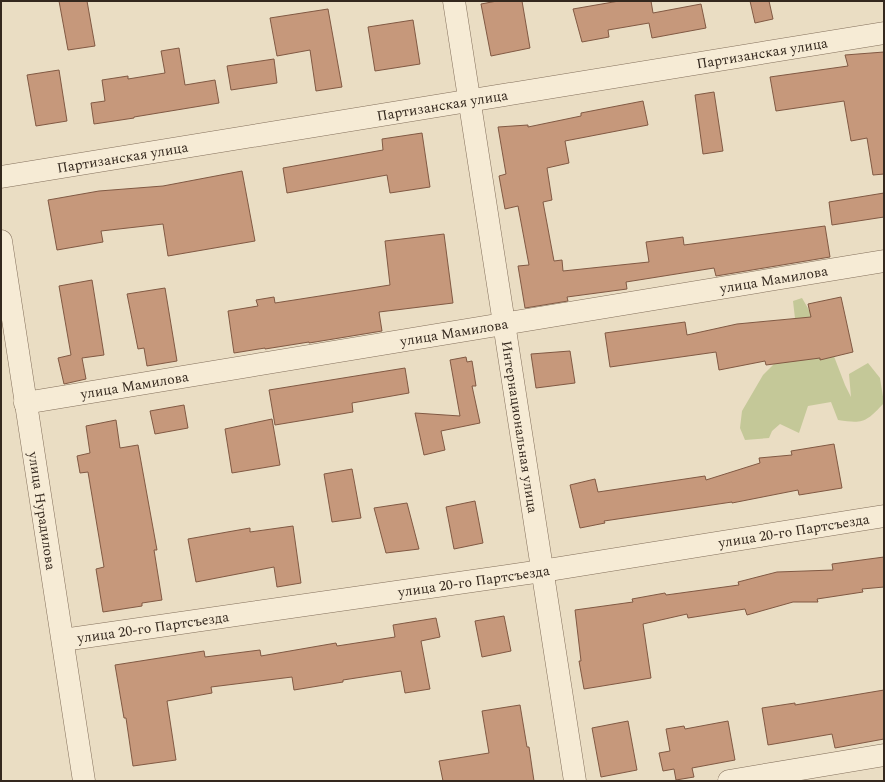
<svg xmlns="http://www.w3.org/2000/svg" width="885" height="782" viewBox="0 0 885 782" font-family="Spectral,serif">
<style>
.green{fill:#c4c898}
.building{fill:#c6987b;stroke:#815943}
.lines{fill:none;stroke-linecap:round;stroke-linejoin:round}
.minor-casing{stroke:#836f5b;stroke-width:23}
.tertiary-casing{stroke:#836f5b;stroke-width:23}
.minor{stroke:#f6ebd5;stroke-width:22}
.tertiary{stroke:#f6ebd5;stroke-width:22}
.labels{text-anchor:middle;stroke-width:3;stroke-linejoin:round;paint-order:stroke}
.street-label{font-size:14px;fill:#34281e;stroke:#f2e8d2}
</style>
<rect width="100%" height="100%" fill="#eaddc3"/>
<path class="green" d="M802,298L830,346L845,385L851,397L849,374L868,363L880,378L884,403C866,422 864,424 838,420L831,402L808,406L799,433L780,424L772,431L769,438L745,440L740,428L742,411L763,375L783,355L796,327L793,301Z"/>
<g class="building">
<polygon points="59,1 87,1 95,46 68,50"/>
<polygon points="497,1 522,1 530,48 491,56 481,4"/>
<polygon points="619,1 651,1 653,13 701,4 706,28 652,38 649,23 608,30 609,37 582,42 573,9"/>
<polygon points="750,1 769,1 773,19 755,23"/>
<polygon points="328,9 342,87 316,91 310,50 277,56 270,18"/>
<polygon points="413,20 420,64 375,71 368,27"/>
<polygon points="179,48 185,85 215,80 219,103 134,117 134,118 94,124 91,103 105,101 102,80 128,76 128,79 165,73 161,51"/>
<polygon points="884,52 884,174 873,175 867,138 851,141 844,101 776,111 770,77 848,66 845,55"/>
<polygon points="274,59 277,83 231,90 227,66"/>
<polygon points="59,70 67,121 36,126 27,75"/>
<polygon points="714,92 723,151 703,154 695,95"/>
<polygon points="643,101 648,125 565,141 569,163 547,168 552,200 543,202 554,261 562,260 563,271 649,262 646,242 683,237 684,245 825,226 830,257 716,276 714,268 626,282 627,289 567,297 568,301 525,308 518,266 529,265 518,206 505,209 499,176 506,174 498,127 528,125 528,127 581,116 581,113"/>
<polygon points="422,133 430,187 390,193 387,175 287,193 283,168 383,150 382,139"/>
<polygon points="242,171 255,241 168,256 163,224 101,231 103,242 57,250 48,200 99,191 163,186"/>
<polygon points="884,193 884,217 832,225 829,202"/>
<polygon points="444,234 453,303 379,312 382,331 309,343 309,342 265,349 265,348 234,353 228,311 258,306 256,300 274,297 275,303 390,285 385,241"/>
<polygon points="92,280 104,355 82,358 86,379 64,384 58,358 71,355 59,286"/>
<polygon points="165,288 177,361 147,366 144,348 138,349 127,294"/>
<polygon points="841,297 853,352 820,360 820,358 766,365 765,361 719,370 716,352 610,367 605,333 685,322 687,335 737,324 811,317 808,304"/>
<polygon points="570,351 575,383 536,388 531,354"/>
<polygon points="466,357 467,362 472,361 476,386 472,386 480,423 441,431 445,450 424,455 415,413 460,416 450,360"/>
<polygon points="405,368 409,393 352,403 353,412 275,425 269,390"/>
<polygon points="184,405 188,428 155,434 150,411"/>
<polygon points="272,419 280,465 232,473 225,429"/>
<polygon points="116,420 120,448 138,445 157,550 154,550 162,600 142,603 142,606 103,612 96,569 104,567 88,472 80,473 77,456 90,453 86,426"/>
<polygon points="834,444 842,488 799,495 798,490 732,503 732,502 604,521 605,523 580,528 570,485 595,479 598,492 705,476 706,480 760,463 759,458 792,455 791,451"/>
<polygon points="352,469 361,518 332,522 324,474"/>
<polygon points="475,501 483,543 454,549 446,507"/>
<polygon points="407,503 419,549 386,553 374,508"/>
<polygon points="293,526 301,583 277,587 274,567 196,582 188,539 250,528 250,532"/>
<polygon points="884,557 884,587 862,589 863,592 817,599 818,602 793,602 747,615 745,609 688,618 687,614 643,624 651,678 584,689 579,661 581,661 575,610 633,602 632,599 665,593 666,595 739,585 738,582 777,572 833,570 832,564"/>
<polygon points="504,616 511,651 482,657 475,621"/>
<polygon points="436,618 440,637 421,641 430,689 405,693 401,671 343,680 343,682 294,690 292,677 211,687 212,693 167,701 176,760 133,766 126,718 124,718 115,665 204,651 205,657 260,650 261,656 336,643 337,646 395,637 393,625"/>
<polygon points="884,690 884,739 835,748 832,734 768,745 762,708 795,703 795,705"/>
<polygon points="520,705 527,747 529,747 534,781 443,781 439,761 489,753 482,711"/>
<polygon points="628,721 637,770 601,777 592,728"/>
<polygon points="728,721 735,760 692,768 694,777 676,780 674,769 663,771 659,753 670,751 666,729 684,726 685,729"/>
</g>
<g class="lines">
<defs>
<g id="minor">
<path id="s1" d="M454,1L575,781"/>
<path id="s2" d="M25,403L884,261"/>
<path id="s3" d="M63,640L542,571L884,516"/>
<polyline points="729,781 884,755"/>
</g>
<g id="tertiary">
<path id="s4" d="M1,177L884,33"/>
<path id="s5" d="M1,241L84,781"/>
</g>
</defs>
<use href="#minor" class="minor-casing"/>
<use href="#tertiary" class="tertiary-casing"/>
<use href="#minor" class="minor"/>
<use href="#tertiary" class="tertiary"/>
</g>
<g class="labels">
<g class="street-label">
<text dy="5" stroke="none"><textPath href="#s4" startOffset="771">Партизанская улица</textPath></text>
<text dy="5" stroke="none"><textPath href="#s4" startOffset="447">Партизанская улица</textPath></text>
<text dy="5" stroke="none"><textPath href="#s4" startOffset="123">Партизанская улица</textPath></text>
<text dy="5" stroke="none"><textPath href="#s2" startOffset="759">улица Мамилова</textPath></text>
<text dy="5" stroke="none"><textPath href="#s2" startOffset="435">улица Мамилова</textPath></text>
<text dy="5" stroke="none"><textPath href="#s2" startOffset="111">улица Мамилова</textPath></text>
<text dy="5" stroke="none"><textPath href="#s1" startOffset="431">Интернациональная улица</textPath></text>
<text dy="5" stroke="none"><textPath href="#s5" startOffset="273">улица Нурадилова</textPath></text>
<text dy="5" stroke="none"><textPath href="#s3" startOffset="739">улица 20-го Партсъезда</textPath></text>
<text dy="5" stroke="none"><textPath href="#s3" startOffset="415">улица 20-го Партсъезда</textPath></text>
<text dy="5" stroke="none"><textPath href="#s3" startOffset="91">улица 20-го Партсъезда</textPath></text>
</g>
</g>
<rect width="885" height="782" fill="none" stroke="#34281e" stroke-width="4"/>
</svg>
